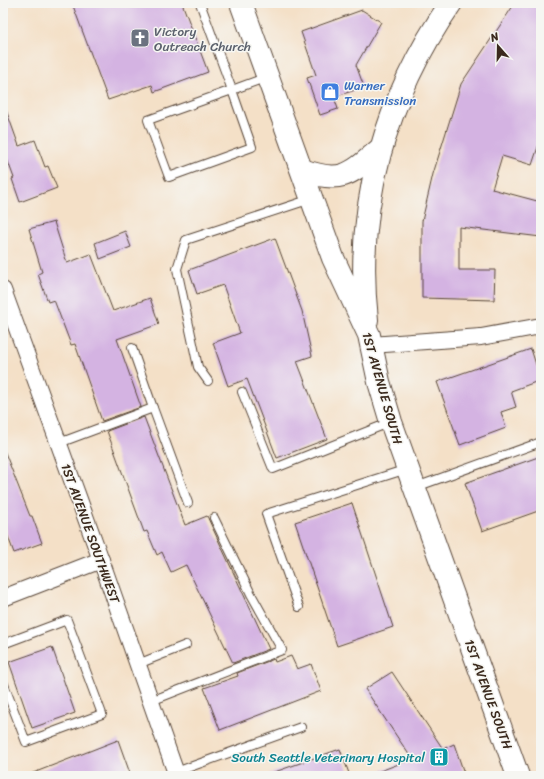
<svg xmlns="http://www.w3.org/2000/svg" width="544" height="779" viewBox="0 0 544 779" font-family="Sriracha,sans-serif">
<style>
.building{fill:#d4b3e2}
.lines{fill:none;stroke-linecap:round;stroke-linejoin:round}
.lane-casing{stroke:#574537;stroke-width:10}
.street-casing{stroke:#574537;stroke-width:18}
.secondary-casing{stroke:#574537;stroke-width:24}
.lane{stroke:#fff;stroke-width:8}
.street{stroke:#fff;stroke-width:16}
.secondary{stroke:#fff;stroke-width:22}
.labels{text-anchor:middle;stroke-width:3;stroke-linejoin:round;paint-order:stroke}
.worship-label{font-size:13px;fill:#5b616d;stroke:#f6f6f2;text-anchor:start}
.shop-label{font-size:13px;fill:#366cbe;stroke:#f6f6f2;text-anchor:start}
.street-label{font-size:13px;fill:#3b2a1e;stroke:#f6f6f2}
.culture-label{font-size:13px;fill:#0d838f;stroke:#f6f6f2;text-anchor:end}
</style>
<rect width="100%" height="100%" fill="#f6f6f2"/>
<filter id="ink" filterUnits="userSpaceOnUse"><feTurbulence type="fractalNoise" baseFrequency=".025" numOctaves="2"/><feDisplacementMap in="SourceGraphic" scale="8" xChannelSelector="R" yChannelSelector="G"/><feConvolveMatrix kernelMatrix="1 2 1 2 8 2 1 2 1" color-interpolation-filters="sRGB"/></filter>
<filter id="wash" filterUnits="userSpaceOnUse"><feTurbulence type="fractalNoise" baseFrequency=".012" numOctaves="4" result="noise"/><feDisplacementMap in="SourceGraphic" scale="16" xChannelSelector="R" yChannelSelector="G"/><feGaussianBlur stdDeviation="0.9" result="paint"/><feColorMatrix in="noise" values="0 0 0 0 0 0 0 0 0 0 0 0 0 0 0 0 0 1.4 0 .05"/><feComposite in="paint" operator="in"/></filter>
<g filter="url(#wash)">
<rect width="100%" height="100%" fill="#f4e0c7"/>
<g id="blocks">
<g class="building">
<polygon points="72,3 182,3 208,72 154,92 152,85 108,100"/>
<polygon points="515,3 541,3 541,138 532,165 502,156 492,189 541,202 541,237 459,227 459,270 495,270 494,300 422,298 422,221 433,174 461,84"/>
<polygon points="362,10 381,22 356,65 364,87 334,97 338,109 320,115 307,78 316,75 301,32"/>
<polygon points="3,107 5,107 19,146 35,140 45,167 48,166 57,188 20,202 12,179 14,178 3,148"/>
<polygon points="54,222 67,263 91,254 113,311 150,298 159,324 117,339 141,407 102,421 75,344 71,345 54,300 48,302 38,274 42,272 29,229"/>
<polygon points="125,231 131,247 100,259 95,243"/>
<polygon points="275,238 302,311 312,356 297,361 327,439 277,458 247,379 228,386 213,343 240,333 223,285 197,294 189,270"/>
<polygon points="531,349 541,380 511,391 516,407 501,412 506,428 460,445 437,382"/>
<polygon points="144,417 185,525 207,516 269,649 233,663 186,565 171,572 162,552 157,555 147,531 144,532 107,431"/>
<polygon points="3,450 4,450 30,516 32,516 42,543 14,553 3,523"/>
<polygon points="541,456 541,510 482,531 465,483"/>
<polygon points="352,503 393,627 337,646 295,522"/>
<polygon points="52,647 75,713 32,728 9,662"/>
<polygon points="291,656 297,669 311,664 321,691 220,730 204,688 238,676 237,673 274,659 275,662"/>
<polygon points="392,672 443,749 454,744 465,776 372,776 372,774 412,759 365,689"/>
<polygon points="118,740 131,776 28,776 28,775"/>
<polygon points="340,749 350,776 270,776 269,774"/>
</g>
</g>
</g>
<g filter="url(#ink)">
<use href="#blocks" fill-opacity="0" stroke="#574537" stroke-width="1"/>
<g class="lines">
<defs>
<g id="lane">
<polyline points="200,3 232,90 267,77"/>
<polygon points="232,90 252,147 169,177 148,120"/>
<polyline points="208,381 198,367 177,269 186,240 311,199"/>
<polyline points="242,392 273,469 391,422"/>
<polyline points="153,408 188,503"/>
<polyline points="59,443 153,408 132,348"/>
<polyline points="416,487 541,442"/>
<polyline points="299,607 266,514 407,469"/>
<polyline points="3,644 67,620 102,714 26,742 3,682"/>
<polyline points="138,664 186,645"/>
<polyline points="151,701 282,650 251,594 214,518"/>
<polyline points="176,772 301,727"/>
</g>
<g id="street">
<polyline points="3,290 101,560 177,776"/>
<polyline points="371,345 481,337 541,326"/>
<polyline points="3,598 101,560"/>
</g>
<g id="secondary">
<polyline points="241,3 333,258 369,335 379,382 391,422 518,776"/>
<path d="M302,170C342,184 350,175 380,149"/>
<path d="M367,320C354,206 386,97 451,3"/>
</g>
</defs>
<use href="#lane" class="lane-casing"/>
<use href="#street" class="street-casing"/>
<use href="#secondary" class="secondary-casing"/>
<use href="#lane" class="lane"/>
<use href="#street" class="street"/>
<use href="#secondary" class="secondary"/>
</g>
</g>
<defs>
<symbol id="church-square" viewBox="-11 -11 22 22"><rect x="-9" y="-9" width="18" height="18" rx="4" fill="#6b7280" stroke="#f6f6f2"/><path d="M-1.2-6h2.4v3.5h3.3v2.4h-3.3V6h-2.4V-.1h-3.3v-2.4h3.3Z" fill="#fff"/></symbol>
<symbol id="shop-square" viewBox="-11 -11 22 22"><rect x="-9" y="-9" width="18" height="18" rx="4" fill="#3f7fe0" stroke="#f6f6f2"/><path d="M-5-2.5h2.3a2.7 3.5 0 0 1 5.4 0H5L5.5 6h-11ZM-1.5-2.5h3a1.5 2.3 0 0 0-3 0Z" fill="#fff"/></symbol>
<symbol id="building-square" viewBox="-11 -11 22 22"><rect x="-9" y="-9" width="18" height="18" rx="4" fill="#0f9aa8" stroke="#f6f6f2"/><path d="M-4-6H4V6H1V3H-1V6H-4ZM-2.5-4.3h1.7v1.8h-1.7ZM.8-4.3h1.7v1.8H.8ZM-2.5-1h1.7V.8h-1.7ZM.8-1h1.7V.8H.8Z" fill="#fff"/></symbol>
</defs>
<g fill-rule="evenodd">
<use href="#church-square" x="129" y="27" width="22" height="22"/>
<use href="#shop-square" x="319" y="81" width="22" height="22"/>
<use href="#building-square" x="428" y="746" width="22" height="22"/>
</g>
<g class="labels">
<g class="worship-label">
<text x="154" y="36">Victory<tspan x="154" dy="15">Outreach Church</tspan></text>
</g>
<g class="shop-label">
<text x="344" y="90">Warner<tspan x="344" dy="15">Transmission</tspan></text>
</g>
<g class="street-label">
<text transform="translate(383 388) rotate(74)" y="5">1ST AVENUE SOUTH</text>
<text transform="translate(91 533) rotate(70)" y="5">1ST AVENUE SOUTHWEST</text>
<text transform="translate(489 694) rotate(70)" y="5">1ST AVENUE SOUTH</text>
</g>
<g class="culture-label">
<text x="425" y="762">South Seattle Veterinary Hospital</text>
</g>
</g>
<rect width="544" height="779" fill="none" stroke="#f6f6f2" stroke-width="16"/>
<g transform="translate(498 46) rotate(340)" stroke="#f6f6f2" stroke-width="3" paint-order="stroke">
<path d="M0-3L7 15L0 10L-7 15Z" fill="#3b2a1e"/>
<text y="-6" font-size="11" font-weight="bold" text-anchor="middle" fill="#3b2a1e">N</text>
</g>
</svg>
